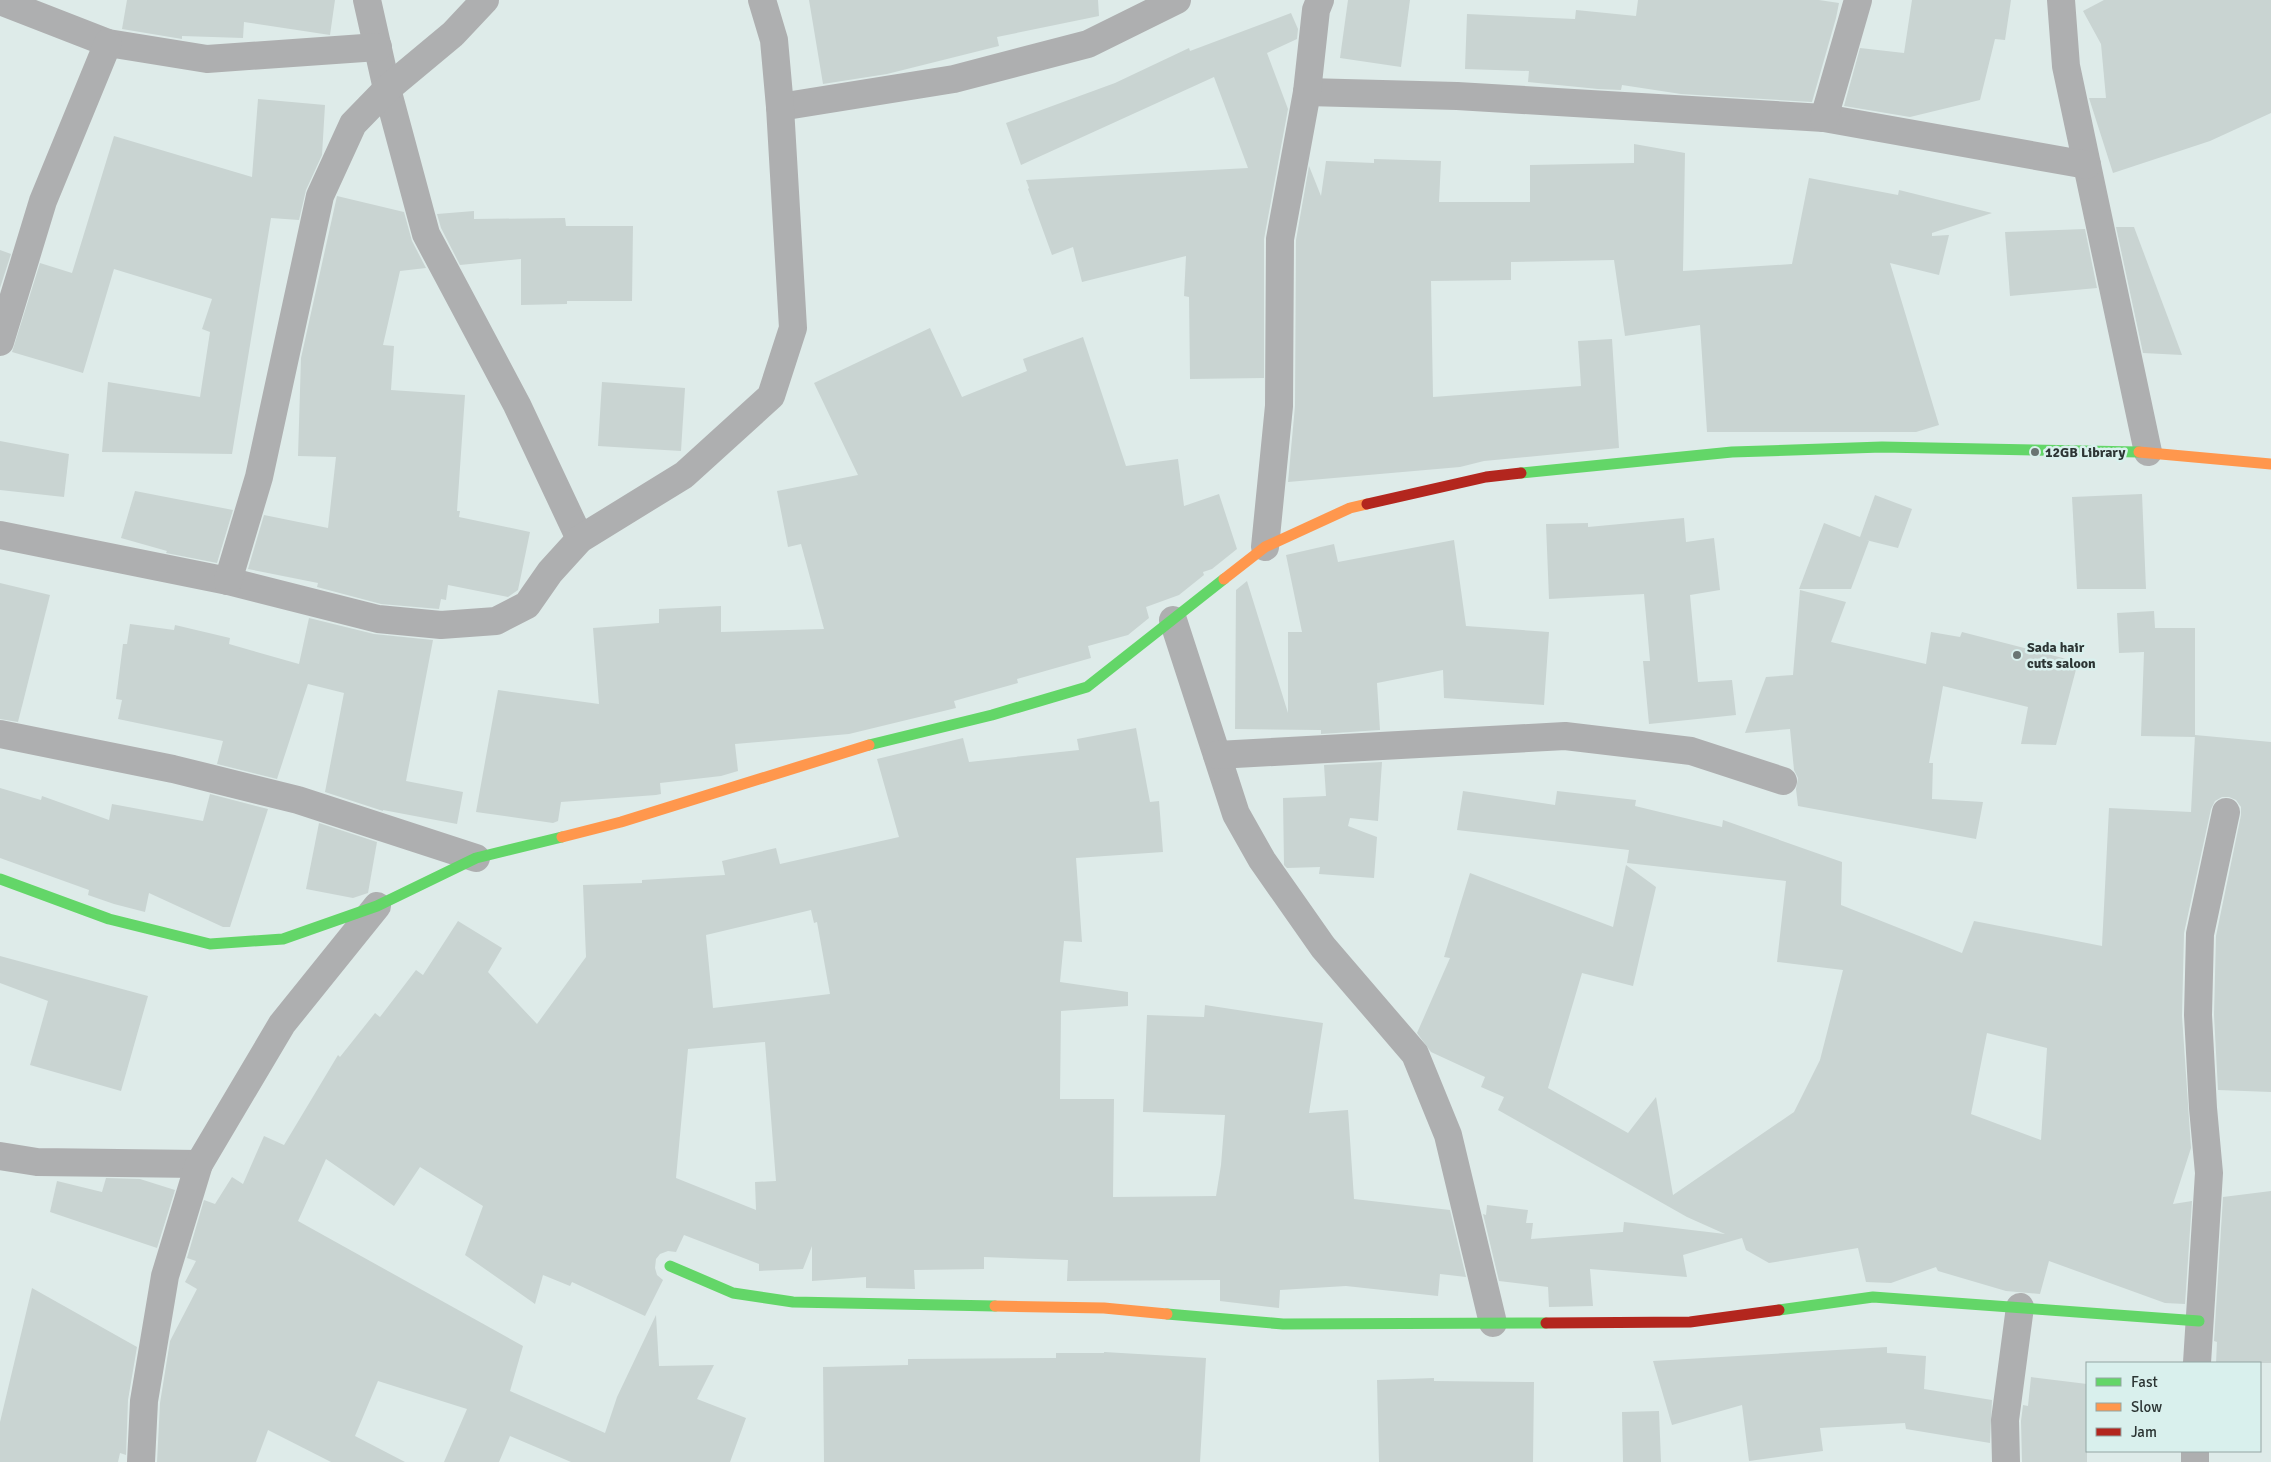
<svg xmlns="http://www.w3.org/2000/svg" width="2271" height="1462" viewBox="0 0 2271 1462" font-family="Signika,sans-serif">
<style>
.building{fill:#c9d4d2;fill-rule:evenodd}
.lines{fill:none;stroke-linecap:round;stroke-linejoin:round}
.street{stroke:#aeafb0;stroke-width:28}
.fast{stroke:#63d668;stroke-width:11}
.slow{stroke:#ff974d;stroke-width:11}
.jam{stroke:#b3261e;stroke-width:11}
.poi-dot{fill:#6a7573;stroke:#d9f0ed;stroke-width:2}
.labels{text-anchor:middle;stroke-width:5;stroke-linejoin:round;paint-order:stroke}
.poi-label{font-size:14px;font-weight:bold;fill:#2c3534;stroke:#d9f0ed;text-anchor:start}
</style>
<rect width="100%" height="100%" fill="#deebe9"/>
<g class="building">
<polygon points="127,0 335,0 330,35 244,22 243,38 182,36 182,39 122,29"/>
<polygon points="809,0 1098,0 1099,16 997,37 999,46 887,74 823,84"/>
<polygon points="1348,0 1410,0 1401,67 1340,58"/>
<polygon points="1638,0 1819,0 1839,3 1836,18 1812,102 1681,94 1622,85 1621,90 1598,89 1528,82 1529,71 1465,69 1467,14 1575,19 1576,10 1636,16"/>
<polygon points="1912,0 2011,0 2005,40 1995,39 1980,100 1910,117 1844,106 1860,48 1904,53"/>
<polygon points="2104,0 2271,0 2271,113 2210,141 2113,173 2089,98 2106,98 2101,44 2083,11"/>
<polygon points="1291,13 1298,29 1297,39 1267,53 1288,109 1264,239 1264,378 1190,379 1189,297 1184,296 1186,256 1082,282 1073,247 1052,255 1028,189 1029,188 1026,180 1248,168 1214,77 1021,165 1006,123 1115,83 1189,48 1190,51"/>
<polygon points="258,99 325,105 322,155 306,190 299,220 271,218 232,454 102,452 108,382 200,397 210,332 202,329 212,299 114,269 83,373 12,352 40,263 72,273 114,136 252,177"/>
<polygon points="1634,144 1685,153 1683,271 1792,264 1809,178 1898,195 1899,190 1992,213 1932,233 1932,236 1949,235 1939,275 1890,263 1939,425 1916,432 1707,432 1700,325 1625,336 1614,260 1511,262 1511,280 1431,281 1433,397 1581,386 1578,341 1612,339 1619,448 1484,461 1460,467 1288,482 1295,406 1296,240 1309,166 1321,196 1326,161 1374,163 1374,159 1441,161 1439,202 1530,202 1530,165 1634,163"/>
<polygon points="337,196 404,212 412,241 426,268 400,271 383,345 394,346 391,390 465,395 457,511 460,511 459,517 530,532 518,590 508,597 448,585 446,600 441,599 439,609 381,604 317,587 318,583 248,569 264,515 328,528 336,457 298,456 301,358"/>
<polygon points="474,211 474,219 565,218 566,226 633,226 632,301 567,301 567,304 521,305 521,259 460,265 441,228 437,214"/>
<polygon points="2116,227 2134,227 2182,355 2143,353"/>
<polygon points="2085,229 2097,288 2010,296 2005,232"/>
<polygon points="0,250 11,254 0,288"/>
<polygon points="930,328 962,397 1027,371 1023,359 1083,337 1126,466 1178,459 1184,506 1219,494 1237,549 1212,569 1203,572 1204,575 1179,595 1146,607 1149,618 1128,635 1088,646 1091,658 1017,679 1018,683 954,701 956,708 849,734 735,744 738,771 721,776 660,783 661,794 656,795 561,802 558,821 553,823 476,812 498,690 599,704 593,628 659,623 659,609 721,606 721,632 824,629 801,544 788,547 777,491 858,475 814,383"/>
<polygon points="602,382 685,388 681,451 598,446"/>
<polygon points="0,441 69,454 64,497 0,490"/>
<polygon points="135,491 233,510 217,563 166,553 167,551 121,538"/>
<polygon points="2142,494 2146,589 2077,589 2072,497"/>
<polygon points="1875,495 1912,509 1898,548 1866,540 1869,541 1851,589 1799,589 1824,523 1860,537"/>
<polygon points="1684,518 1686,542 1714,538 1720,590 1690,595 1698,682 1732,680 1736,715 1649,724 1643,661 1650,661 1644,594 1549,599 1546,524 1588,523 1588,527"/>
<polygon points="1454,540 1466,626 1549,632 1544,705 1444,698 1443,670 1377,683 1380,730 1321,734 1321,730 1235,729 1236,590 1247,581 1288,713 1288,632 1302,632 1286,555 1334,544 1338,562"/>
<polygon points="0,583 50,595 18,722 0,719"/>
<polygon points="1800,590 1846,602 1831,642 1926,664 1931,632 1960,637 1962,632 2078,662 2056,745 2021,744 2028,707 1943,686 1929,763 1933,763 1932,799 1983,802 1976,839 1798,806 1796,789 1798,778 1794,770 1790,729 1745,733 1766,677 1793,675"/>
<polygon points="2154,611 2155,628 2195,628 2195,737 2141,736 2144,652 2119,653 2117,613"/>
<polygon points="309,618 374,634 433,640 406,781 463,792 457,824 383,810 383,811 325,792 344,693 308,684 277,779 217,764 223,741 118,719 122,700 116,699 123,644 127,644 130,624 174,630 175,625 230,638 229,644 299,664"/>
<path d="M1136,728L1150,802L1159,801L1163,852L1076,858L1082,942L1064,941L1060,982L1128,992V1006L1061,1011L1060,1099H1114L1113,1197L1216,1196L1221,1165L1225,1115L1143,1112L1147,1015L1204,1017L1205,1005L1323,1023L1309,1113L1348,1110L1354,1199L1450,1210L1466,1277L1440,1274L1438,1296L1346,1286L1280,1290L1279,1308L1220,1301V1280L1067,1281L1068,1260L984,1257V1269L914,1270L915,1289L866,1288V1277L812,1281V1246L803,1269L759,1271V1264L684,1235L676,1252L668,1251L660,1254L656,1259L655,1268L657,1275L663,1280L645,1316L572,1282L570,1286L543,1275L535,1304L465,1255L483,1206L420,1167L394,1206L326,1159L298,1221L523,1346L510,1391L605,1433L617,1397L656,1315L659,1366L714,1365L697,1399L746,1418L730,1462H571L510,1436L499,1462H444L467,1409L378,1381L355,1436L405,1462H331L268,1430L256,1462H157L160,1403L170,1341L197,1289L185,1282L196,1261L187,1258L204,1200L215,1204L232,1177L243,1184L264,1136L284,1145L338,1055L340,1057L375,1013L380,1017L416,970L423,975L458,921L502,948L488,972L537,1024L586,957L583,885L642,883V880L725,875L722,861L776,848L780,864L899,837L877,759L963,738L969,762L1079,750L1077,739ZM811,910L814,923L817,922L830,994L713,1008L706,935ZM765,1042L776,1181L755,1182L756,1210L676,1178L688,1049Z"/>
<path d="M2195,735L2271,742V1092L2218,1090L2214,1015L2216,936L2241,815V807L2236,800L2229,797H2222L2215,801L2211,809L2184,933L2182,1016L2191,1148L2173,1204L2192,1201L2185,1304L2165,1303L2049,1261L2040,1294L2006,1291L1938,1271L1936,1267L1891,1283L1866,1282L1858,1248L1769,1263L1746,1250L1742,1238L1683,1255L1687,1277L1590,1269L1593,1306L1549,1307L1548,1287L1499,1281L1483,1214L1486,1215L1487,1205L1528,1210L1526,1223H1533L1531,1239L1623,1232L1624,1222L1725,1234L1687,1217L1498,1110L1504,1097L1481,1087L1485,1077L1431,1052L1417,1033L1450,958L1444,957L1470,873L1613,927L1626,865L1656,887L1633,986L1582,973L1548,1088L1628,1133L1656,1097L1673,1195L1794,1112L1820,1060L1843,970L1777,962L1786,881L1627,863L1629,850L1457,830L1463,791L1555,805L1557,791L1636,800L1635,806L1722,827L1723,820L1842,862L1841,905L1962,953L1974,921L2102,946L2109,808L2191,812ZM1987,1033L2047,1048L2041,1140L1971,1114Z"/>
<polygon points="1382,762 1378,821 1350,818 1348,826 1377,837 1374,878 1319,874 1320,867 1287,868 1284,865 1283,798 1326,796 1324,765"/>
<polygon points="0,788 41,800 42,796 109,820 112,804 203,821 210,794 268,809 230,927 223,927 149,893 145,912 114,904 88,895 89,890 0,858"/>
<polygon points="319,823 377,842 368,893 353,898 306,889"/>
<polygon points="0,956 148,996 121,1091 30,1065 48,1001 0,983"/>
<polygon points="106,1178 140,1179 175,1190 157,1248 50,1212 57,1181 102,1192"/>
<polygon points="2271,1191 2271,1363 2216,1363 2217,1342 2214,1341 2223,1197"/>
<polygon points="32,1288 137,1347 128,1400 126,1455 120,1453 118,1462 0,1462 0,1422"/>
<polygon points="1887,1347 1887,1353 1926,1356 1924,1389 1992,1400 1990,1443 1906,1429 1905,1423 1820,1428 1823,1451 1749,1461 1742,1405 1672,1425 1653,1361"/>
<polygon points="1104,1352 1206,1358 1200,1462 824,1462 823,1367 908,1365 908,1359 1056,1358 1056,1353 1104,1353"/>
<polygon points="2031,1377 2087,1384 2087,1462 2022,1462 2021,1421 2023,1405 2028,1406"/>
<polygon points="1434,1378 1434,1381 1534,1382 1533,1462 1379,1462 1377,1380"/>
<polygon points="1659,1411 1661,1462 1623,1462 1622,1412"/>
</g>
<g class="lines">
<g class="street">
<polyline points="367,0 387,89 426,234 517,405 580,539"/>
<polyline points="2061,0 2066,66 2148,452"/>
<polyline points="0,1 108,43 207,59 378,47"/>
<polyline points="1307,92 1457,96 1824,118 2087,165"/>
<polyline points="780,107 954,79 1088,44 1177,0"/>
<polyline points="1824,118 1858,0"/>
<polyline points="0,342 43,201 108,43"/>
<polyline points="0,535 228,581 378,619 441,625 496,621 527,605 550,572 580,539 684,475 771,396 793,328 780,107 774,40 762,0"/>
<polyline points="1265,547 1279,406 1280,239 1307,92 1316,10 1320,0"/>
<polyline points="228,581 259,477 320,196 353,124 387,89 453,34 485,0"/>
<polyline points="1173,620 1236,814 1262,860 1323,947 1415,1054 1448,1135 1493,1323"/>
<polyline points="0,734 173,769 298,800 476,858"/>
<polyline points="1217,755 1565,736 1691,751 1783,781"/>
<polyline points="0,1156 37,1162 199,1164"/>
<polyline points="2197,1363 2209,1173 2203,1108 2198,1015 2200,934 2226,812"/>
<polyline points="141,1462 144,1401 165,1276 199,1164 282,1024 377,906"/>
<polyline points="2006,1462 2005,1420 2020,1307"/>
<polyline points="2195,1462 2195,1451"/>
</g>
<g class="fast">
<polyline points="1521,473 1732,452 1882,447 2139,452"/>
<polyline points="869,745 992,715 1087,687 1224,579"/>
<polyline points="0,879 109,919 210,944 283,939 377,906 476,858 562,837"/>
<polyline points="670,1266 733,1293 793,1302 995,1306"/>
<polyline points="1779,1310 1873,1297 2199,1321"/>
<polyline points="1167,1314 1283,1324 1546,1323"/>
</g>
<g class="slow">
<polyline points="2139,452 2271,464"/>
<polyline points="1224,579 1265,547 1350,508 1367,504"/>
<polyline points="562,837 621,822 869,745"/>
<polyline points="995,1306 1104,1308 1167,1314"/>
</g>
<g class="jam">
<polyline points="1367,504 1486,477 1521,473"/>
<polyline points="1546,1323 1690,1322 1779,1310"/>
</g>
</g>
<g class="poi-dot">
<circle cx="2035" cy="452" r="5"/>
<circle cx="2017" cy="655" r="5"/>
</g>
<g class="labels">
<g class="poi-label">
<text x="2045" y="457">12GB Library</text>
<text x="2027" y="652">Sada hair<tspan x="2027" dy="16">cuts saloon</tspan></text>
</g>
</g>
<rect x="2086" y="1362" width="175" height="90" fill="#d9f0ed" stroke="#94a5a3"/>
<rect x="2096" y="1378" width="25" height="8" fill="#63d668" stroke="#94a5a3"/>
<text x="2131" y="1387" font-size="15" fill="#2c3534">Fast</text>
<rect x="2096" y="1403" width="25" height="8" fill="#ff974d" stroke="#94a5a3"/>
<text x="2131" y="1412" font-size="15" fill="#2c3534">Slow</text>
<rect x="2096" y="1428" width="25" height="8" fill="#b3261e" stroke="#94a5a3"/>
<text x="2131" y="1437" font-size="15" fill="#2c3534">Jam</text>
</svg>
